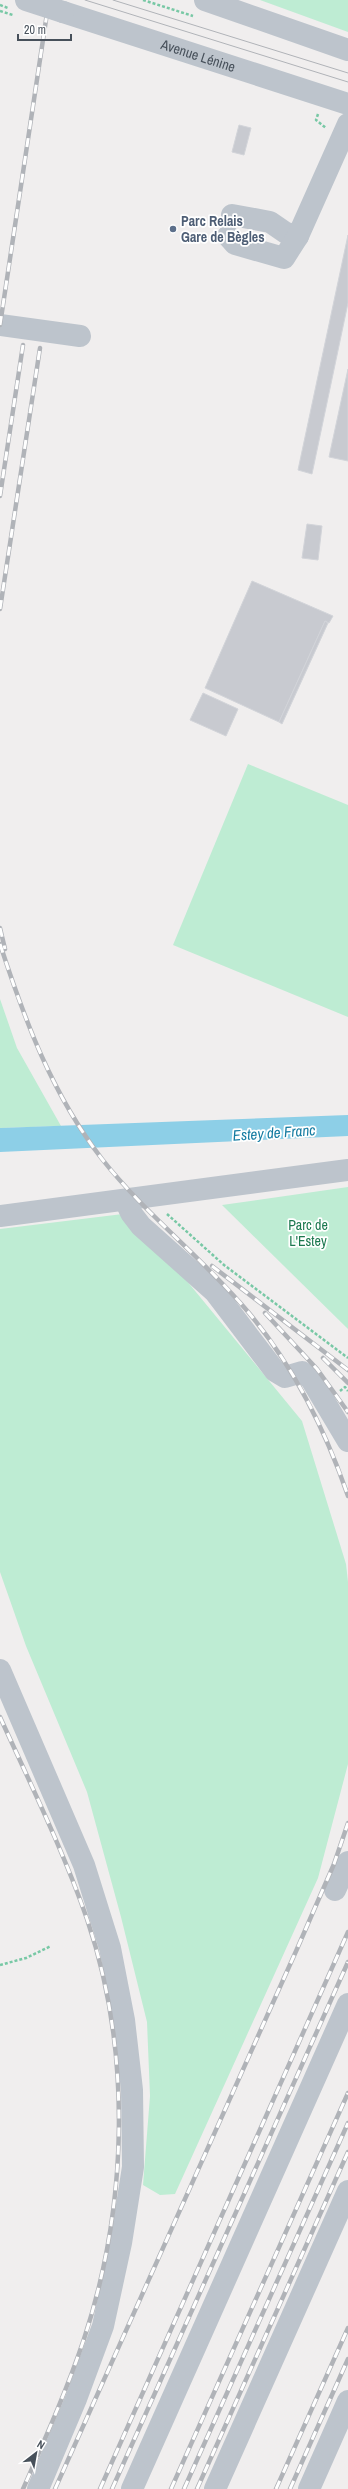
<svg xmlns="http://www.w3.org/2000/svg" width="348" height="2489" viewBox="0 0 348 2489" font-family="'Archivo Narrow',sans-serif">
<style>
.green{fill:#beecd3}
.water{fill:#8dcfe7}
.building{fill:#c8cad0;stroke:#d2d4d9}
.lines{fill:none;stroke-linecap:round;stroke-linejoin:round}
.path{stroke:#78c8a5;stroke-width:2.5;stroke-dasharray:3 2;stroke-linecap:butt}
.minor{stroke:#bdc4cc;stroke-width:22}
.tram{stroke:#b0b3b8;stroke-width:1}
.rail-casing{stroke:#b0b3b8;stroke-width:4.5}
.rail{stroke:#fff;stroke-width:3;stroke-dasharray:9;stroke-linecap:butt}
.path-bridge{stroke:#78c8a5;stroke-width:2.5;stroke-dasharray:3 2;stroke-linecap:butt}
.minor-bridge{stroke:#bdc4cc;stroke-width:22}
.service-dot{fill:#5c6f8a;stroke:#fff;stroke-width:1.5}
.labels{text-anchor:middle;stroke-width:3.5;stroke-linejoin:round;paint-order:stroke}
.street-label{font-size:14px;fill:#47505a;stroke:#fff}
.service-label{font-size:14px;font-weight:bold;fill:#4e5e75;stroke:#fff;text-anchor:start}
.park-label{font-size:14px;fill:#1c784f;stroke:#fff}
.water-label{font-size:15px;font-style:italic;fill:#147ba1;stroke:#fff}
</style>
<rect width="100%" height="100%" fill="#f0eeee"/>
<g class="green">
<polygon points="260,0 348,0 348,32"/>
<polygon points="248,764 348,805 348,1017 173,945"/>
<polygon points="0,999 17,1048 61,1126 0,1128"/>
<polygon points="348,1187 348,1329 222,1205"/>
<polygon points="131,1213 302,1421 346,1564 348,1582 348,1764 318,1878 175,2194 160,2195 143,2185 150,2096 147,2022 121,1917 87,1792 26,1646 0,1572 0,1229"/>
</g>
<polygon class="water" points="348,1115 348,1136 0,1152 0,1128"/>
<g class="building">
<polygon points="239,125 251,128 244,155 232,152"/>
<polygon points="348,235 348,303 312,474 298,470"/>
<polygon points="348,369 348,461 329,457"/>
<polygon points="307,524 322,526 318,560 302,558"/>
<polygon points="252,581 333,616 329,623 325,621 279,722 205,688"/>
<polygon points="325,621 328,623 282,724 279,722"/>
<polygon points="203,693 238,709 226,736 190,720"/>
</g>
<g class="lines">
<g class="path">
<polyline points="143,0 193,16"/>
<polyline points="318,114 316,120 326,128"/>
<polyline points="167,1214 224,1265 348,1358"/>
<polyline points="340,1391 345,1387 348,1391"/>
<polyline points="0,1965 26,1958 51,1946"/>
</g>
<g class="minor">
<polyline points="205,0 348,50"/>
<path id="s1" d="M63,12L348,104"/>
<polyline points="232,215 270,222 286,233 298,236"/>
<polyline points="228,236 235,244 284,258 298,236 348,124"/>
<polyline points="0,325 80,336"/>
<polyline points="125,1200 131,1213 141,1226 215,1292 275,1371 285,1377 302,1372 311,1379 348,1441"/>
<polyline points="0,1216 348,1170"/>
<polyline points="0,1670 84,1865 110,1948 124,2020 132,2090 133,2167 121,2243 103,2326 76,2399 38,2489"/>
<polyline points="335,1890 348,1862"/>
<polyline points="132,2489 348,2004"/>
<polyline points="215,2489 348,2191"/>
<polyline points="309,2489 348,2401"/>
</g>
<g class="tram">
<polyline points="85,0 348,82"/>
<polyline points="113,0 348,73"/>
</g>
<defs>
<g id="rail">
<polyline points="0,325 49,0"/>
<polyline points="0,496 23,345"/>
<polyline points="0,609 40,348"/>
<polyline points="0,928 5,949"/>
<path d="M0,944C25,1021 52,1094 102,1159C146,1215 203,1258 249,1313C294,1367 325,1429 348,1496"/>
<polyline points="212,1266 348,1370"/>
<polyline points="265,1313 317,1369 348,1412"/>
<polyline points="323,1358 348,1383"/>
<path d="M0,1717C30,1783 63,1850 87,1919C132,2052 128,2205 84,2339C67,2390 45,2439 23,2489"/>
<polyline points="55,2489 297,1949 334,1864 348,1823"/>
<polyline points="100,2489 348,1932"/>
<polyline points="112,2489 348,1962"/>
<polyline points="171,2489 348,2093"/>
<polyline points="184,2489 348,2123"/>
<polyline points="197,2489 348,2152"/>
<polyline points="276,2489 348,2328"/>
<polyline points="290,2489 348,2359"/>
</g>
</defs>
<use href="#rail" class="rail-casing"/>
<use href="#rail" class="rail"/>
<g class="path-bridge">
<polyline points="0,5 8,8"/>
<polyline points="0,11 13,15"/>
</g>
<polyline class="minor-bridge" points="26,0 63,12"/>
</g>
<circle class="service-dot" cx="173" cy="229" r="4"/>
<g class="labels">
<g class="street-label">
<text dy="5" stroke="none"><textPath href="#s1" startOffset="142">Avenue Lénine</textPath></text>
</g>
<g class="service-label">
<text x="181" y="226">Parc Relais<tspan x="181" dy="16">Gare de Bègles</tspan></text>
</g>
<g class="park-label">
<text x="308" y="1230">Parc de<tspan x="308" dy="16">L'Estey</tspan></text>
</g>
<g class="water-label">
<text transform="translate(274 1133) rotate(-4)" y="5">Estey de Franc</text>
</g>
</g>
<g transform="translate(36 2453) rotate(31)" stroke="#ffffff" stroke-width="3" paint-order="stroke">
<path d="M0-3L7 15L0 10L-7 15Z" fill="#47505a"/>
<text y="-6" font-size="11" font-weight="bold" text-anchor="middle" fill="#47505a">N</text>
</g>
<path d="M18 34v6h53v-6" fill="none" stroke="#47505a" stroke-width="2"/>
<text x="24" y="34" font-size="12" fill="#47505a" stroke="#ffffff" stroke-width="3" paint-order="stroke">20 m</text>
</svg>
